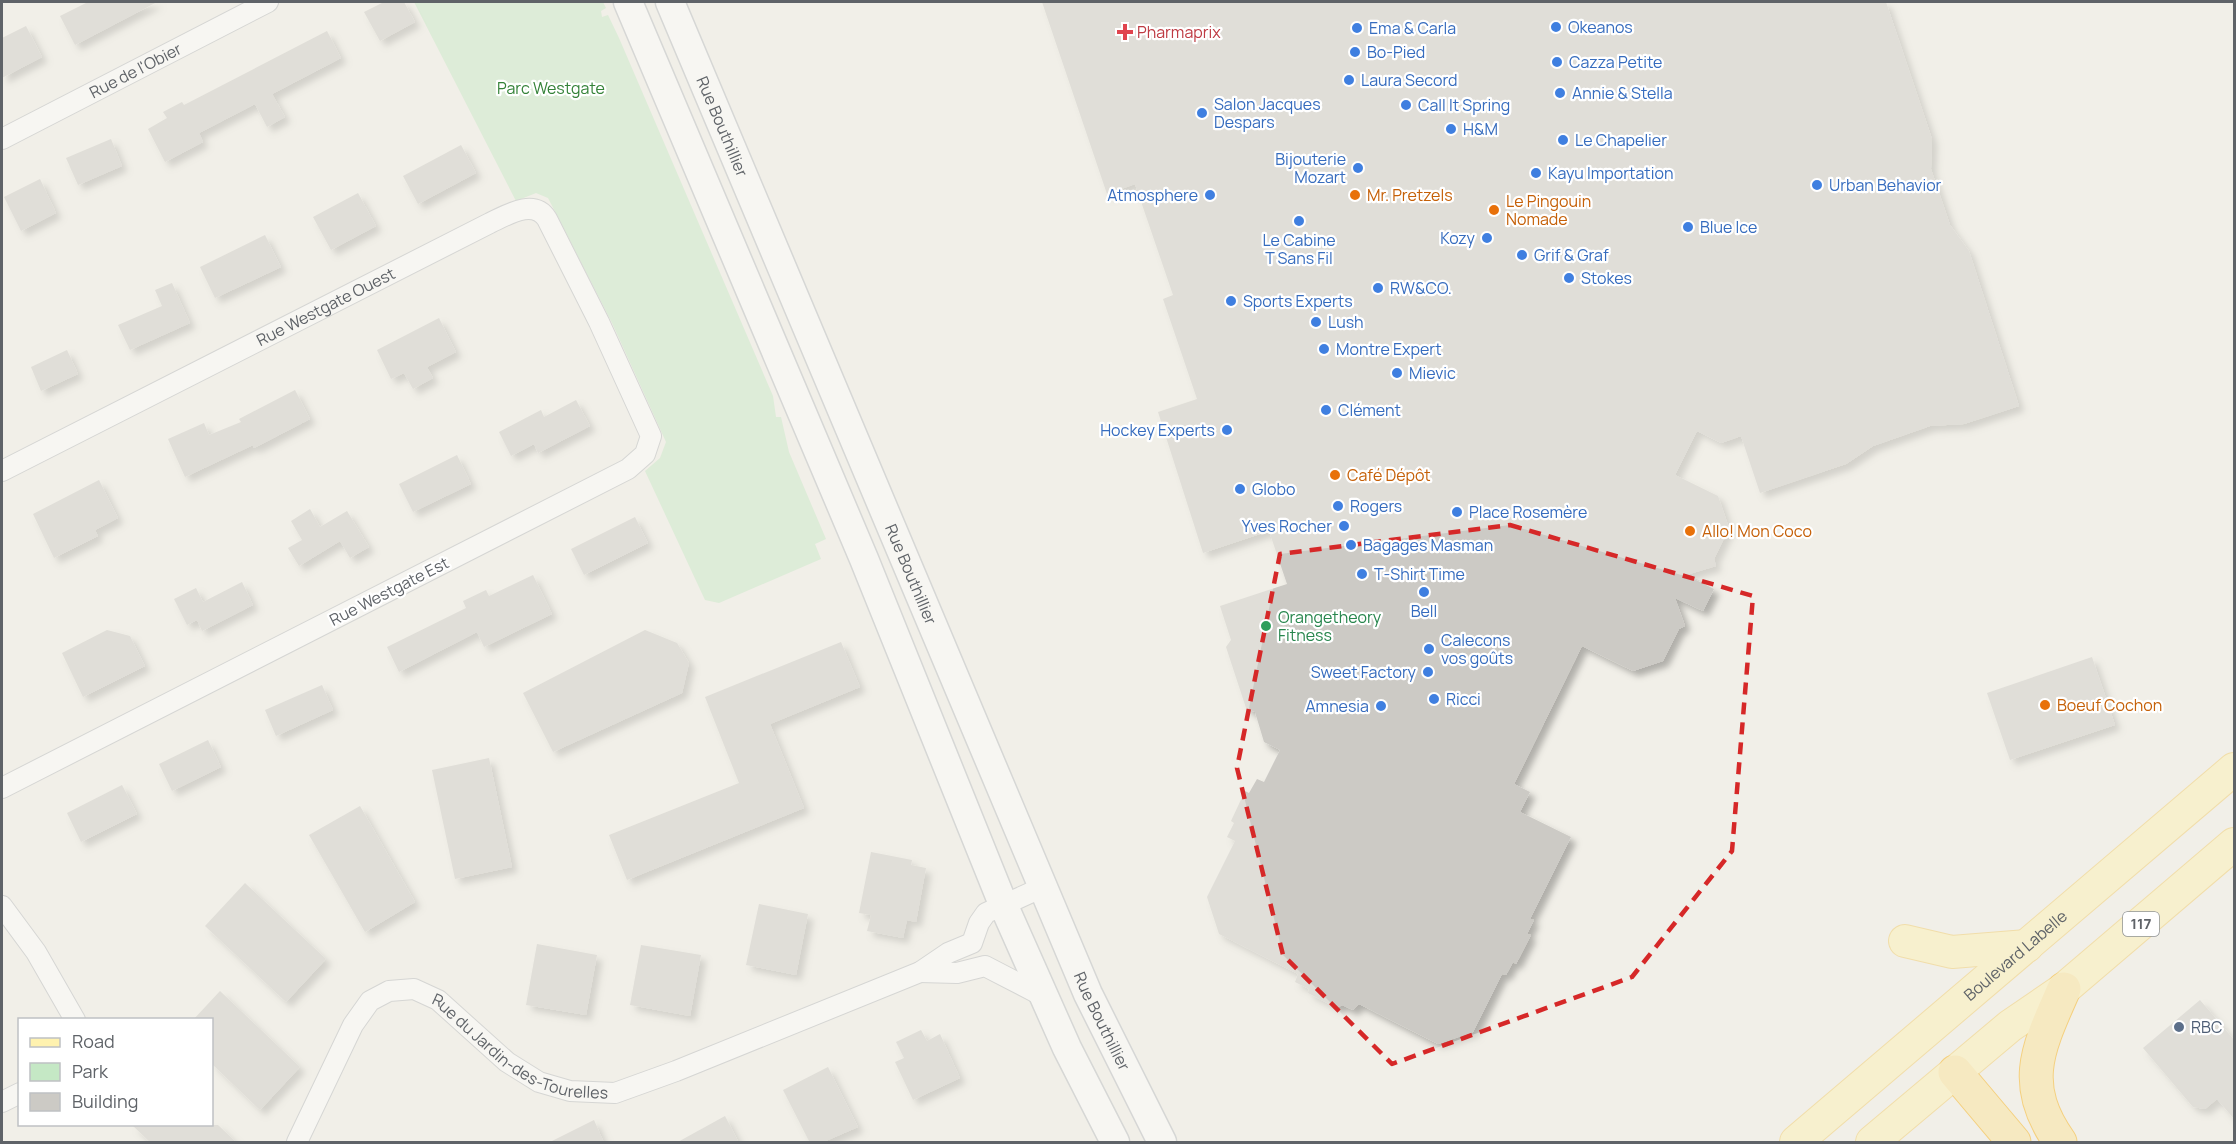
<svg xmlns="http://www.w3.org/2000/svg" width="2236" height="1144" viewBox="0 0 2236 1144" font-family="Manrope,sans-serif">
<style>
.green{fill:#c5e8c5}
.building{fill:#cccac5;filter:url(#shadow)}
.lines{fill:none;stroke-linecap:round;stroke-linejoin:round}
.street-casing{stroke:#b5b8bc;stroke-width:22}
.secondary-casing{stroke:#b6babf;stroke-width:31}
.primary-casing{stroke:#f2c960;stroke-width:34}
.highway-casing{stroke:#f9ab00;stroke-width:35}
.street{stroke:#fff;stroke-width:20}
.secondary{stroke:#fff;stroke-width:28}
.primary{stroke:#fff2af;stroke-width:32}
.highway{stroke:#fde293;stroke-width:33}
.marked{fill:none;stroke:#d62828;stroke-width:4.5;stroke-dasharray:12 8;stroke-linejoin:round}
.shop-dot{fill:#3f7fe0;stroke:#fff;stroke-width:2}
.health-dot{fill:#e0444e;stroke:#fff;stroke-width:2}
.food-dot{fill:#e8710a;stroke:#fff;stroke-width:2}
.leisure-dot{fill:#2e9e5b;stroke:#fff;stroke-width:2}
.service-dot{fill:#5c6f8a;stroke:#fff;stroke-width:2}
.labels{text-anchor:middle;stroke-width:4.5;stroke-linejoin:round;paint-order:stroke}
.shield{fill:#fff;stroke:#8f9295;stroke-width:1.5}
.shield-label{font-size:15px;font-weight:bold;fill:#5f6368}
.shop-label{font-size:16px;fill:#366cbe;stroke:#fff;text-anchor:start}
.health-label{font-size:16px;fill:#be3a42;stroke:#fff;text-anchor:start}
.street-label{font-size:16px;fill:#5f6368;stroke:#fff}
.park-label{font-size:16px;fill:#348238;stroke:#fff}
.food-label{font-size:16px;fill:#c56008;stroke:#fff;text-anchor:start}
.leisure-label{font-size:16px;fill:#27864d;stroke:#fff;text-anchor:start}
.service-label{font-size:16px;fill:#4e5e75;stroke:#fff;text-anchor:start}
</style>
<defs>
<filter id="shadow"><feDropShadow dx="5.5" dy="5.5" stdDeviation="3" flood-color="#0004"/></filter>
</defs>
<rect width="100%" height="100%" fill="#f1efe8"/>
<polygon class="green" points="414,2 603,2 606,8 601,11 602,17 608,15 619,38 773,396 776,417 781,417 789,452 826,539 815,544 821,559 719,603 705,600 645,471 660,458 666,442 612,323 548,198 536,193 516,201"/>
<g class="building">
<polygon points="88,2 157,2 75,45 60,16"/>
<polygon points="384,2 404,2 415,22 380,41 364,12"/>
<polygon points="1042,2 1886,2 1932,139 1931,169 1950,225 1969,251 2019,406 1964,424 1930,426 1873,446 1846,464 1760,493 1741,436 1721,443 1697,431 1675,475 1718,496 1729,528 1714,559 1716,566 1686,575 1714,589 1703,611 1675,598 1685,626 1679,629 1663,661 1633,671 1582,646 1514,784 1530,792 1520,812 1571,837 1530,919 1534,920 1527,934 1531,935 1516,964 1513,962 1506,975 1502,974 1473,1032 1438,1044 1359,1004 1353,1010 1342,1005 1337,1008 1308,993 1309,989 1295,982 1298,974 1219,934 1207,897 1235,841 1227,837 1234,823 1231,821 1245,791 1249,793 1257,779 1264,782 1280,750 1264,742 1255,712 1246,708 1226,647 1231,640 1220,606 1287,584 1269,531 1203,553 1158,412 1197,399 1163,299 1173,295 1135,184 1107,194"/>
<polygon points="26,26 42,57 2,78 2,38"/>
<polygon points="327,31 341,58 272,94 285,117 267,127 255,104 199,133 203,142 165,162 148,129 167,118 163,112 182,102 184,105"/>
<polygon points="111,139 122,166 78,185 66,158"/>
<polygon points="461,145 476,173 418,204 403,176"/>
<polygon points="40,179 56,213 21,231 4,197"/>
<polygon points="358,193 376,226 331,250 313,217"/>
<polygon points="265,235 281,267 215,298 200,267"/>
<polygon points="172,283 190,323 130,350 118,325 162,306 155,290"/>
<polygon points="439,318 456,352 427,367 433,378 413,389 404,373 391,379 377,350"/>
<polygon points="67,350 78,374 41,391 31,367"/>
<polygon points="295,390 310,419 254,448 253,445 185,477 168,439 204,423 209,435 241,422 239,419"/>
<polygon points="576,400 590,426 538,453 534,444 511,456 499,432 541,410 544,417"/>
<polygon points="457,455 471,484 413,512 399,484"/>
<polygon points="99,480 118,518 95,530 98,536 54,558 33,514"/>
<polygon points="310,509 320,527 347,511 369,547 350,558 340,541 299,566 288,548 302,540 291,521"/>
<polygon points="635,517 648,543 584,575 571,549"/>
<polygon points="533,575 552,614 484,647 477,632 399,672 387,647 466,608 463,601 486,590 489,596"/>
<polygon points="242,582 253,605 202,631 197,620 187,625 174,599 196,588 203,602"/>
<polygon points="107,630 130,636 145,666 83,697 62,653"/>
<polygon points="645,630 677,643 689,663 682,693 553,752 523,693"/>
<polygon points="841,642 860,687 770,724 804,808 627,880 609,835 739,783 705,697"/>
<polygon points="2092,657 2115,725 2010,760 1987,693"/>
<polygon points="322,685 333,710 276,736 265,710"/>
<polygon points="208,740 221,767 172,791 159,764"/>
<polygon points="489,758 512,867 455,879 432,770"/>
<polygon points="122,785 137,814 81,842 67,813"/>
<polygon points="360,806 415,902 365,932 309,835"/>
<polygon points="871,852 912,860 911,865 926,868 916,922 907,920 903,938 867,931 871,915 859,913"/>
<polygon points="245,883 326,959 286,1002 205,926"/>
<polygon points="759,904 808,914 796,975 746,965"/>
<polygon points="537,944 597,955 586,1015 526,1005"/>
<polygon points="641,945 701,955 690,1016 630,1005"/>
<polygon points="220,991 300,1067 260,1110 212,1064 212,1020 193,1020"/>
<polygon points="2200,1000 2235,1041 2235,1120 2217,1099 2205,1109 2193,1107 2143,1048"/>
<polygon points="921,1030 927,1041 940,1034 960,1078 913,1100 895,1062 904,1058 896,1042"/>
<polygon points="828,1067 858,1127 821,1143 810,1143 783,1090"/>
<polygon points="725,1116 739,1143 676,1143"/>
<polygon points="594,1120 604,1143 548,1143"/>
<polygon points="132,1125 218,1125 237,1143 151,1143"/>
</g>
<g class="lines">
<defs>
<g id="street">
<path id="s1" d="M2,139L268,2"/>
<path id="s2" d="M2,471L490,223C507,215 534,198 547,219L599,322L651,436L645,454L628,469L2,788"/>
<polyline points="2,906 36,952 75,1020"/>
<polyline points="920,972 957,973 985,966 1043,996"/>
<polyline points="2,1102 20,1093"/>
<path id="s3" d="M297,1142L353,1025L370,1001L389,991L414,989L438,1000L507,1062L539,1082L570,1091L615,1093L676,1071L920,972L948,953L972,943L979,923L986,913L1043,887"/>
</g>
<g id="secondary">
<polyline points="628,2 864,559 1003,904 1067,1048 1115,1142"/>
<path id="s4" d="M670,2L1088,994L1162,1142"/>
</g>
<g id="primary">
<polyline points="1905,941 1952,952 2027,946"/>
<path id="s5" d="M1796,1142L2234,769"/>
<polyline points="1872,1142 2010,1026 2064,989 2234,844"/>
</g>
<g id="highway">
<polyline points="1955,1072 2014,1142"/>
<path d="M2060,1142C2019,1084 2038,1048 2064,989"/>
</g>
</defs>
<use href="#street" class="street-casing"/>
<use href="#secondary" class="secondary-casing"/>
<use href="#primary" class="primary-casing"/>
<use href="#highway" class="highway-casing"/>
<use href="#street" class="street"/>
<use href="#secondary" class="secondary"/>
<use href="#primary" class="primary"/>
<use href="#highway" class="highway"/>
</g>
<path d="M0 0H2236V1144H0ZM1510,525L1753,596L1732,851L1632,977L1392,1064L1283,955L1237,768L1280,554Z" fill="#f1efe8" fill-opacity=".55" fill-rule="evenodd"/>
<path class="marked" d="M1510,525L1753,596L1732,851L1632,977L1392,1064L1283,955L1237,768L1280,554Z"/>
<g class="shop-dot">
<circle cx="1556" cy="27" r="6"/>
<circle cx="1357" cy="28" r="6"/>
<circle cx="1355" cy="52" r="6"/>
<circle cx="1557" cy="62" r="6"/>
<circle cx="1349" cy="80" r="6"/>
<circle cx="1560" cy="93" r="6"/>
<circle cx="1406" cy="105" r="6"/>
<circle cx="1202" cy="113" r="6"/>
<circle cx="1451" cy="129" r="6"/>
<circle cx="1563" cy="140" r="6"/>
<circle cx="1358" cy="168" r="6"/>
<circle cx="1536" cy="173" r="6"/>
<circle cx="1817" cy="185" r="6"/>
<circle cx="1210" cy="195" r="6"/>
<circle cx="1299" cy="221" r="6"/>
<circle cx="1688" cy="227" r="6"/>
<circle cx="1487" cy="238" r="6"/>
<circle cx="1522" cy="255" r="6"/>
<circle cx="1569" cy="278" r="6"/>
<circle cx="1378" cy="288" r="6"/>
<circle cx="1231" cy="301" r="6"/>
<circle cx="1316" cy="322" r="6"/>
<circle cx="1324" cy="349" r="6"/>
<circle cx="1397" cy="373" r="6"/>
<circle cx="1326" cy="410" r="6"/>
<circle cx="1227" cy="430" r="6"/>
<circle cx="1240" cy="489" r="6"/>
<circle cx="1338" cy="506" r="6"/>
<circle cx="1457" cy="512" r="6"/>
<circle cx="1344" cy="526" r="6"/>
<circle cx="1351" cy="545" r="6"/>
<circle cx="1362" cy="574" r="6"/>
<circle cx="1424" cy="592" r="6"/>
<circle cx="1429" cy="649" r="6"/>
<circle cx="1428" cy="672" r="6"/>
<circle cx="1434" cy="699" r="6"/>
<circle cx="1381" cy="706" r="6"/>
</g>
<path class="health-dot" d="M1122 23h6v6h6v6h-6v6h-6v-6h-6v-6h6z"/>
<g class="food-dot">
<circle cx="1355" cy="195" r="6"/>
<circle cx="1494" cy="210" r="6"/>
<circle cx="1335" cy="475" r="6"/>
<circle cx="1690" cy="531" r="6"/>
<circle cx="2045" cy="705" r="6"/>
</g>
<circle class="leisure-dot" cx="1266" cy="626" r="6"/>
<circle class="service-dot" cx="2179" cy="1027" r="6"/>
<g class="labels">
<rect class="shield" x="2123" y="912" width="36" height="24" rx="4.5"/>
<g class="shield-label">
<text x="2141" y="929">117</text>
</g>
<g class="shop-label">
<text x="1568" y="33">Okeanos</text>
<text x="1369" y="34">Ema &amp; Carla</text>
<text x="1367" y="58">Bo-Pied</text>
<text x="1569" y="68">Cazza Petite</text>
<text x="1361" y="86">Laura Secord</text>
<text x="1572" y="99">Annie &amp; Stella</text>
<text x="1214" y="110">Salon Jacques<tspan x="1214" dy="18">Despars</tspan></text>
<text x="1418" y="111">Call It Spring</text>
<text x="1463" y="135">H&amp;M</text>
<text x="1575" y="146">Le Chapelier</text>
<text x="1346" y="165" text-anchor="end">Bijouterie<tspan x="1346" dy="18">Mozart</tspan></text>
<text x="1548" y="179">Kayu Importation</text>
<text x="1829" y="191">Urban Behavior</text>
<text x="1198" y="201" text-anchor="end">Atmosphere</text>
<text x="1700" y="233">Blue Ice</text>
<text x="1475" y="244" text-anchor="end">Kozy</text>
<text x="1299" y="246" text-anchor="middle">Le Cabine<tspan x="1299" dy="18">T Sans Fil</tspan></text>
<text x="1534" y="261">Grif &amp; Graf</text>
<text x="1581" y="284">Stokes</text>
<text x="1390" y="294">RW&amp;CO.</text>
<text x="1243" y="307">Sports Experts</text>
<text x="1328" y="328">Lush</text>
<text x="1336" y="355">Montre Expert</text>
<text x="1409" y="379">Mievic</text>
<text x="1338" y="416">Clément</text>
<text x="1215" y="436" text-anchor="end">Hockey Experts</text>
<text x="1252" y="495">Globo</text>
<text x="1350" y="512">Rogers</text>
<text x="1469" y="518">Place Rosemère</text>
<text x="1332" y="532" text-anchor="end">Yves Rocher</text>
<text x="1363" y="551">Bagages Masman</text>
<text x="1374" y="580">T-Shirt Time</text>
<text x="1424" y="617" text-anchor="middle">Bell</text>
<text x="1441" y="646">Calecons<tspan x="1441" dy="18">vos goûts</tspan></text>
<text x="1416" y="678" text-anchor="end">Sweet Factory</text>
<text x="1446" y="705">Ricci</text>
<text x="1369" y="712" text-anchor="end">Amnesia</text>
</g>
<g class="health-label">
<text x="1137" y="38">Pharmaprix</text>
</g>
<g class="street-label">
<text dy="6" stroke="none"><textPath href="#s1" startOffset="150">Rue de l'Obier</textPath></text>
<text dy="6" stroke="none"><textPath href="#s4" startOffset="135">Rue Bouthillier</textPath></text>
<text dy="6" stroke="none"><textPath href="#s2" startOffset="363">Rue Westgate Ouest</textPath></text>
<text dy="6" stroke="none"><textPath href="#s4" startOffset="621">Rue Bouthillier</textPath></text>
<text transform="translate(389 591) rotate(-27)" y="6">Rue Westgate Est</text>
<text dy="6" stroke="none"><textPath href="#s5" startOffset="288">Boulevard Labelle</textPath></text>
<text dy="6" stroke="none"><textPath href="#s4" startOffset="1107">Rue Bouthillier</textPath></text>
<text dy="6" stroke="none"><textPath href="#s3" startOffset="330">Rue du Jardin-des-Tourelles</textPath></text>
</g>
<g class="park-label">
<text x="551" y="94">Parc Westgate</text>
</g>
<g class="food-label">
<text x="1367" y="201">Mr. Pretzels</text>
<text x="1506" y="207">Le Pingouin<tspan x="1506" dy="18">Nomade</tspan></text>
<text x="1347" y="481">Café Dépôt</text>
<text x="1702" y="537">Allo! Mon Coco</text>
<text x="2057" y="711">Boeuf Cochon</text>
</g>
<g class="leisure-label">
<text x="1278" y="623">Orangetheory<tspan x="1278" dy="18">Fitness</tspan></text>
</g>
<g class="service-label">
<text x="2191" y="1033">RBC</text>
</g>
</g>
<rect width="2236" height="1144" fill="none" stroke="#5f6368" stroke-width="6"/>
<rect x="18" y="1018" width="195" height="108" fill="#ffffff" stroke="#bfc1c3" stroke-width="1.5"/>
<rect x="30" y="1038" width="30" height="9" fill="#fff2af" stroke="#bfc1c3" stroke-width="1.5"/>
<text x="72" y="1048" font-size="18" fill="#5f6368">Road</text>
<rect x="30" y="1063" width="30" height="18" fill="#c5e8c5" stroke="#bfc1c3" stroke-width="1.5"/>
<text x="72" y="1078" font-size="18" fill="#5f6368">Park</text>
<rect x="30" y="1093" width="30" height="18" fill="#cccac5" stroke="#bfc1c3" stroke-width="1.5"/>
<text x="72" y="1108" font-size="18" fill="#5f6368">Building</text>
</svg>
